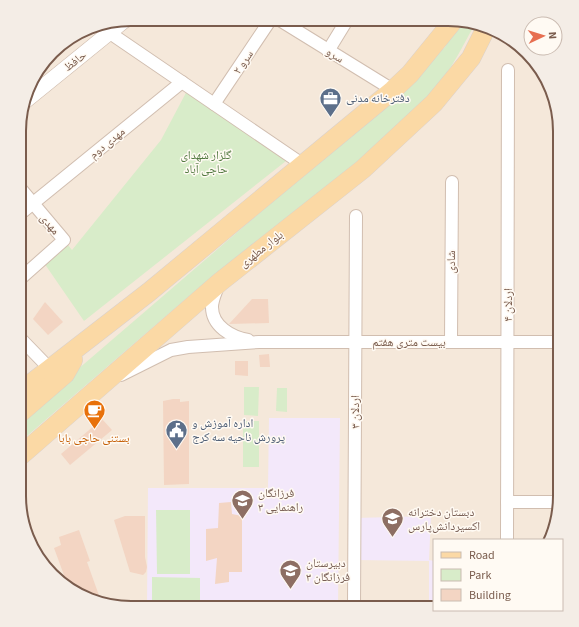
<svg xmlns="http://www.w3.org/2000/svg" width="579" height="627" viewBox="0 0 579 627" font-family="'Source Sans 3','Noto Naskh Arabic',sans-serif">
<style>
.residential{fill:#f5e8da}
.education{fill:#f3e8fa}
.green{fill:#d8ecc9}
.building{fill:#f3d5c3}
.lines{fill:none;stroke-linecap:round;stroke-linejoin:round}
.minor-casing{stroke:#d1beb0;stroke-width:14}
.tertiary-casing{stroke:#d1beb0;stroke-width:16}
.primary-casing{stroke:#dad1cd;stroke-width:20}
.minor{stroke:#fff;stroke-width:12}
.tertiary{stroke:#fff;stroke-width:15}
.primary{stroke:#fbd9a5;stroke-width:19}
.labels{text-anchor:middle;stroke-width:3;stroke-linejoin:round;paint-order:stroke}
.street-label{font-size:12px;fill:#7a5c4d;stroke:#fffaf3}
.service-label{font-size:12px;fill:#4e5e75;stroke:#fffaf3;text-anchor:start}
.park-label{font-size:12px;fill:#537a41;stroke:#fffaf3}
.food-label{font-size:12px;fill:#c56008;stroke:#fffaf3}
.education-label{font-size:12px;fill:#785e54;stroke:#fffaf3;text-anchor:start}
.rim{fill:none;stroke:#7a5c4d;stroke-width:2}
</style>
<rect width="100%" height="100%" fill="#fdf6ec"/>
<polygon class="residential" points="131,19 462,20 504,34 541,69 560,124 560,503 549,540 434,540 434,608 124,608 75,593 38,558 19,503 21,110 34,75 57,47 95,25"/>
<g class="education">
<polygon points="269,418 340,418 338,608 147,608 148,488 268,488"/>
<polygon points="431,516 429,560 434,561 434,601 429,601 429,561 355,560 355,518"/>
</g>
<g class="green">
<path d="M462,20L475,24C463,45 452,69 436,87C418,108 397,127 377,146L189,296L20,442V419L412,82L445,47Z"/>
<polygon points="189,87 286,161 84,321 42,260 64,240 72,250 161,140"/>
<polygon points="244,387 259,387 258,416 244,415"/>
<polygon points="277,388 287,388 287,412 276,411"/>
<rect x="243" y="421" width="16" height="46"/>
<polygon points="156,510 190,510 190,574 157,574"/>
<polygon points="152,577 200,578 200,603 152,602"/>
</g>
<g class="building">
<polygon points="252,299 268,299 269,323 229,324"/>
<polygon points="45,302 63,322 48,335 33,319"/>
<polygon points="269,354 270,367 260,367 259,355"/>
<polygon points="235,361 248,361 248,376 235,375"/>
<polygon points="173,399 180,399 180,402 189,401 189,484 164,485 163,401"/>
<polygon points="102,419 112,430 70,465 61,454"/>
<polygon points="231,502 232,514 242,516 242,572 229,572 229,582 215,584 217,558 206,561 206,529 218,528 219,503"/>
<polygon points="125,516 145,516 145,557 147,567 146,572 143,575 130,572 114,520"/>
<polygon points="79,530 90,561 87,562 101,601 75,593 68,586 54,548 61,545 59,537"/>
</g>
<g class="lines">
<defs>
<g id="minor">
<polyline points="278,19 393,90"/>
<polyline points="110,33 302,164"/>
<polyline points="328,51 347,20"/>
<polyline points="214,104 271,19"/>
<polyline points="21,213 182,82"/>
<polyline points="20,279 64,240 21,189"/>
<path d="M218,286C216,292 212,300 212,307C212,326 231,337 248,340"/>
<polyline points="20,338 50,369"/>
<polyline points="451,342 452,182"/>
<polyline points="121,375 171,350 188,347 259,342 560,342"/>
<polyline points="507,502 560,502"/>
<polyline points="507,540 508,70"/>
<polyline points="354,608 356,216"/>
</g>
<polyline id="tertiary" points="24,102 125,20"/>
<g id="primary">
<polyline points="20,392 149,292 393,90 410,74 454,20"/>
<polyline points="20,413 65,374 73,360"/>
<polyline points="19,457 220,282 363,169 434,103 471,58 486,28"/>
</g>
</defs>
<use href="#minor" class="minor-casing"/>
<use href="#tertiary" class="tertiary-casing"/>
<use href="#primary" class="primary-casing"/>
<use href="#minor" class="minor"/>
<use href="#tertiary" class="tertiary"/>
<use href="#primary" class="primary"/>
</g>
<defs>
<symbol id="office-pin" viewBox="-11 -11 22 30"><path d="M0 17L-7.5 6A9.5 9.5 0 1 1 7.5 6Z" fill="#5c6f8a" stroke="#fffaf3"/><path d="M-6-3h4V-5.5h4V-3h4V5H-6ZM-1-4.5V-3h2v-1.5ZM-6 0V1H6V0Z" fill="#fff"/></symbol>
<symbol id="cafe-pin" viewBox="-11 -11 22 30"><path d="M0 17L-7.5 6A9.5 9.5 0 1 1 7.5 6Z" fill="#e8710a" stroke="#fffaf3"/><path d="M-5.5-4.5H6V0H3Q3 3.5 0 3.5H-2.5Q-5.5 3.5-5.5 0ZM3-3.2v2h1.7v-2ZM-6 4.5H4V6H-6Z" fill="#fff"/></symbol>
<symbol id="civic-pin" viewBox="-11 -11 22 30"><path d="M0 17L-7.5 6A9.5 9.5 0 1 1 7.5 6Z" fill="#5c6f8a" stroke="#fffaf3"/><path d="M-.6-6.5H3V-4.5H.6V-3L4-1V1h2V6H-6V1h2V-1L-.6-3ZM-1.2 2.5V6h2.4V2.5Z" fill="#fff"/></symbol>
<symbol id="school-pin" viewBox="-11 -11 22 30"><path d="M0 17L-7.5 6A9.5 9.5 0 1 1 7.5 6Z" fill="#8d6e63" stroke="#fffaf3"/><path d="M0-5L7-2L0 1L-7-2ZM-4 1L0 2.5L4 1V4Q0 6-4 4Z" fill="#fff"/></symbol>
</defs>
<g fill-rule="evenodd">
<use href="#office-pin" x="318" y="86" width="25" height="34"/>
<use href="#cafe-pin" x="82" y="398" width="25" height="34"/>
<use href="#civic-pin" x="164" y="418" width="25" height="34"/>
<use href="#school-pin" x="230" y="488" width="25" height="34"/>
<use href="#school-pin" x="380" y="506" width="25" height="34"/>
<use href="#school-pin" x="278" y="558" width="25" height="34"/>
</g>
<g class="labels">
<g class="street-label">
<text transform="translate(335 55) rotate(32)" y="4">سرو</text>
<text transform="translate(75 61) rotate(-38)" y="4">حافظ</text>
<text transform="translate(243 62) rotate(-56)" y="4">سرو ۲</text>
<text transform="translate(107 143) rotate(-39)" y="4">مهدی دوم</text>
<text transform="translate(50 224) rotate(50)" y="4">مهدی</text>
<text transform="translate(261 249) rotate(-38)" y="4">بلوار مطهری</text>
<text transform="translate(451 262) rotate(-90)" y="4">شادی</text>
<text transform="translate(508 305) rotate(-90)" y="4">اردلان ۴</text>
<text x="409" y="346">بیست متری هفتم</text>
<text transform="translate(355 412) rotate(-90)" y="4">اردلان ۳</text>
</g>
<g class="service-label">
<text x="346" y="102">دفترخانه مدنی</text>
<text x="192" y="427">اداره آموزش و<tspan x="192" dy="14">پرورش ناحیه سه کرج</tspan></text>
</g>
<g class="park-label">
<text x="206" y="159">گلزار شهدای<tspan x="206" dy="14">حاجی آباد</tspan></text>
</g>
<g class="food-label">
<text x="94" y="442">بستنی حاجی بابا</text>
</g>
<g class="education-label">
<text x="258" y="497">فرزانگان<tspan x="258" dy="14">۳ راهنمایی</tspan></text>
<text x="408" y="516">دبستان دخترانه<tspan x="408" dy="14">اکسیردانش‌پارس</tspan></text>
<text x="306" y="567">دبیرستان<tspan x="306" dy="14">فرزانگان ۳</tspan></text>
</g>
</g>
<path d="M0 0H579V627H0ZM131 26H448A105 105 0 0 1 553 131V496A105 105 0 0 1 448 601H131A105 105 0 0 1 26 496V131A105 105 0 0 1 131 26Z" fill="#f4ede6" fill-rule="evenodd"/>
<path class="rim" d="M131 26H448A105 105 0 0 1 553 131V496A105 105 0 0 1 448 601H131A105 105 0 0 1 26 496V131A105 105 0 0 1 131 26Z"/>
<rect x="433" y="539" width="130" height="72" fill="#fffaf3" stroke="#cabbb1"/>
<rect x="441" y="552" width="20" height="6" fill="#fbd9a5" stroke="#cabbb1"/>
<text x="469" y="559" font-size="12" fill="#7a5c4d">Road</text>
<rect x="441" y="569" width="20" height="12" fill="#d8ecc9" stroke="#cabbb1"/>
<text x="469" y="579" font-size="12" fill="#7a5c4d">Park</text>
<rect x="441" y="589" width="20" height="12" fill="#f3d5c3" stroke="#cabbb1"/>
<text x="469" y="599" font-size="12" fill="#7a5c4d">Building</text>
<g transform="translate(543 36) rotate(86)"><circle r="19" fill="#fffaf3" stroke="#cabbb1"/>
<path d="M0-3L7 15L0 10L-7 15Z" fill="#e76f51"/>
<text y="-6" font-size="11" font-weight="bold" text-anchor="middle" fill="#7a5c4d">N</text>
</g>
</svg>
